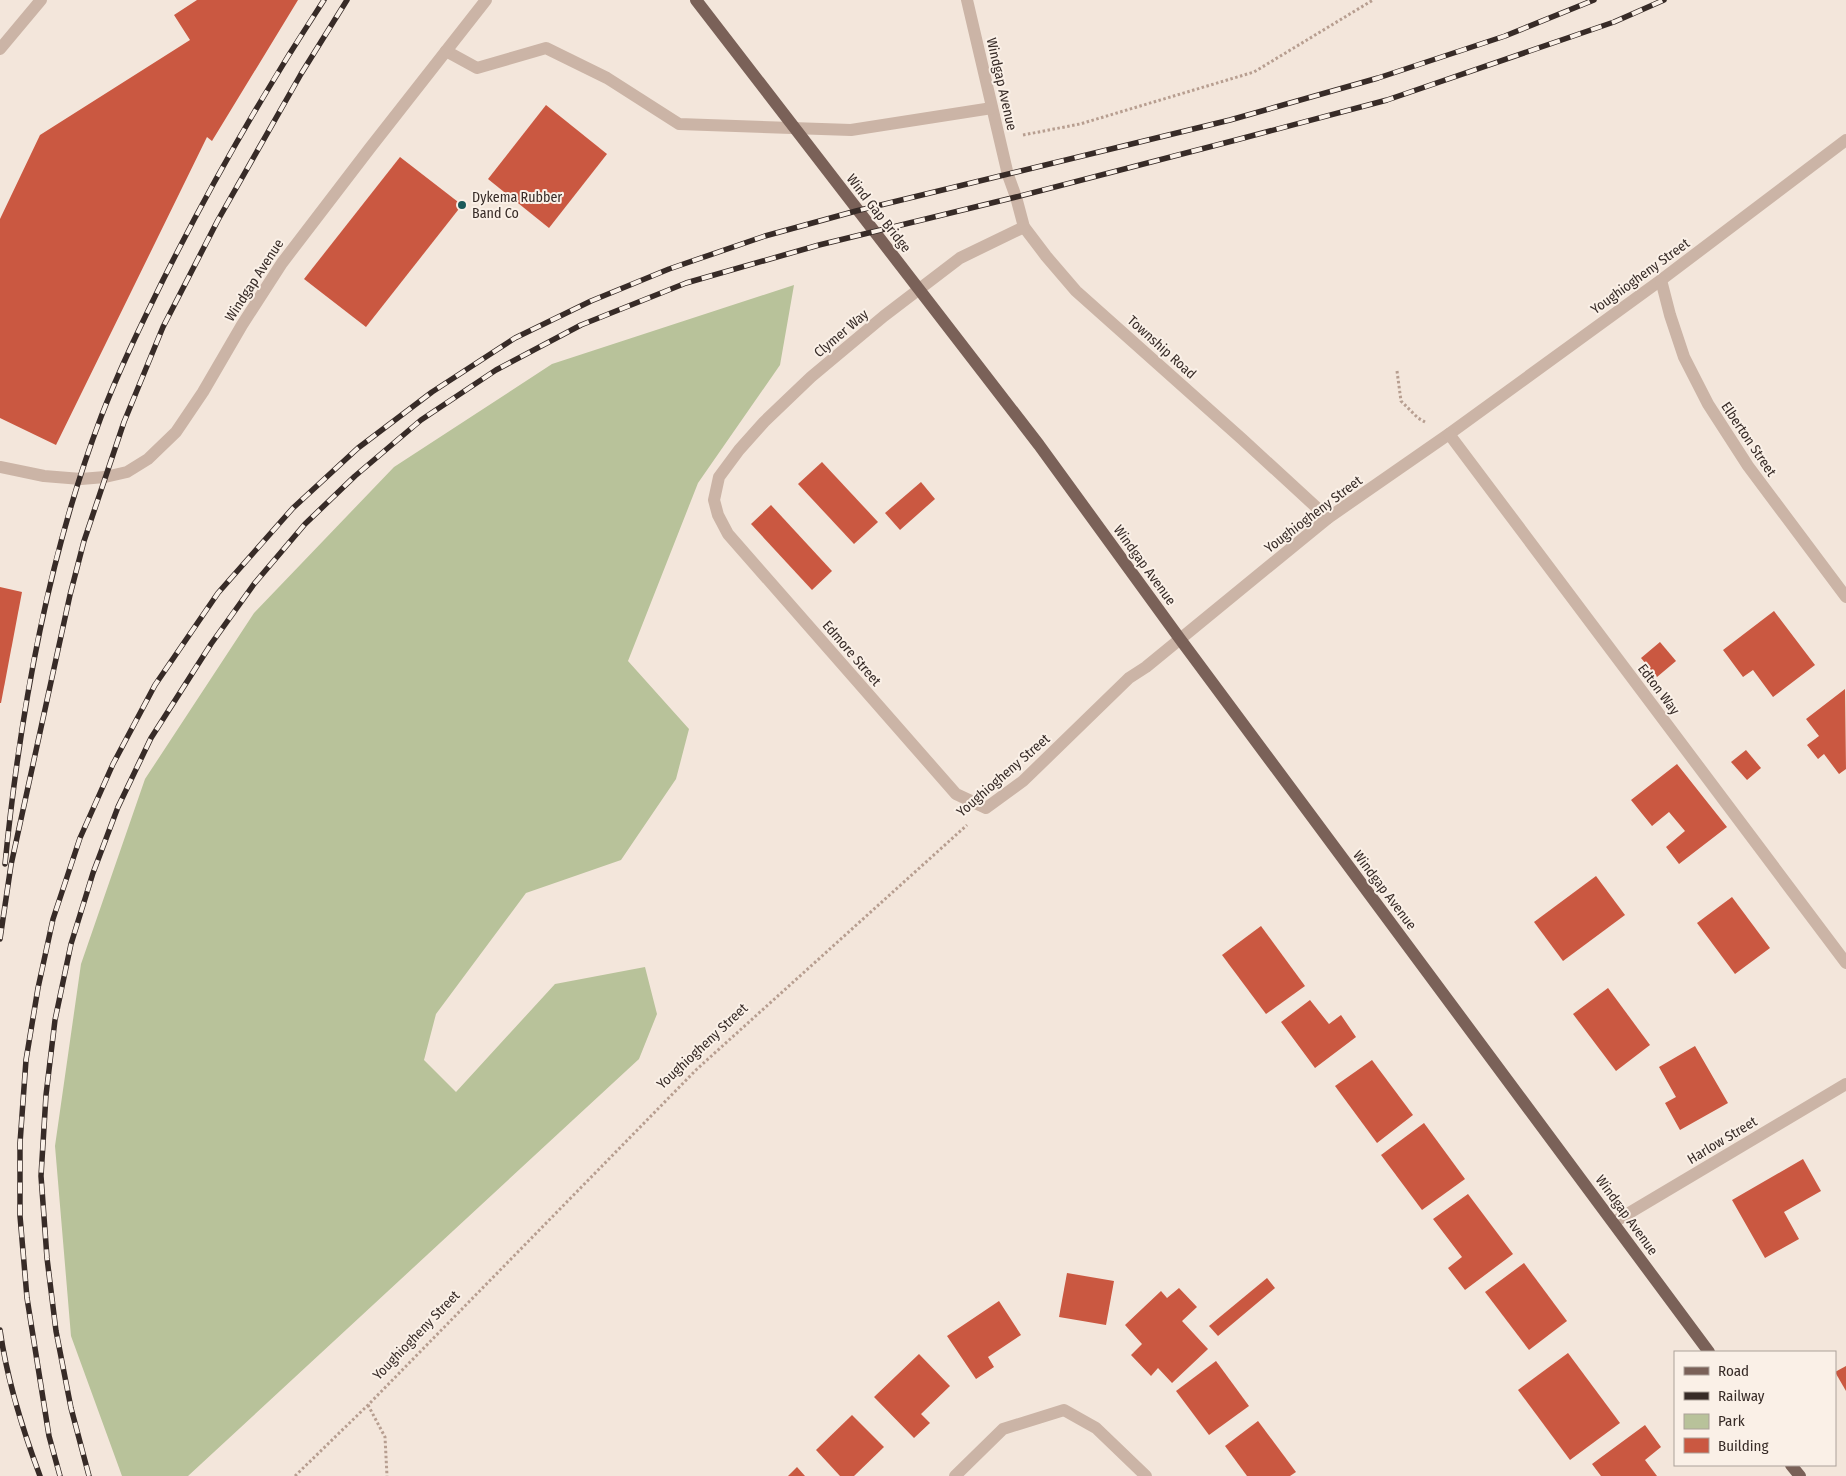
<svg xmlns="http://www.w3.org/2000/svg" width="1846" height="1476" viewBox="0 0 1846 1476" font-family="'Fira Sans Condensed',sans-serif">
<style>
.green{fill:#b8c29a}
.building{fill:#ca5841}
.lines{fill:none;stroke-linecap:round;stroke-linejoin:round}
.path{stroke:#b79e90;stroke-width:3;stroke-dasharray:2.5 2.5;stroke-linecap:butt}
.minor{stroke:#cbb4a6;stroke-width:12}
.major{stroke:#7a6158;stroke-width:12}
.rail-casing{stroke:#372b27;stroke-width:5.5}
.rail{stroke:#faf0e7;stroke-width:4;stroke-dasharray:11;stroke-linecap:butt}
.poi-dot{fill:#1b5a5a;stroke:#faf0e7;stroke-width:2}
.labels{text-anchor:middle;stroke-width:4;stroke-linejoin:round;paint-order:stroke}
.street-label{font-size:14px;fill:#372b27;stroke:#faf0e7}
.poi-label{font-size:14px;fill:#372b27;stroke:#faf0e7;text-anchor:start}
</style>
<rect width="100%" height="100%" fill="#f3e6db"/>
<polygon class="green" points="794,285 780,365 698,483 628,661 689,729 676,779 621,860 526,893 436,1014 424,1060 456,1092 555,984 645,967 657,1014 639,1059 188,1476 122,1476 71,1336 55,1146 81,964 145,779 254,613 394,467 552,364"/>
<g class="building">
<polygon points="197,0 298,0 212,141 207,137 56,445 0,418 0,219 40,135 190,40 174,15"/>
<polygon points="546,105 607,154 549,228 488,179"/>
<polygon points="400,157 462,205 366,327 304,279"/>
<polygon points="822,462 878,522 854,544 798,484"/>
<polygon points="921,482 935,499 900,530 885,513"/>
<polygon points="771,505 832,571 812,590 751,524"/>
<polygon points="0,587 22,592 1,703 0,703"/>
<polygon points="1774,611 1815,665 1773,697 1753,670 1743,677 1723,650"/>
<polygon points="1660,642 1676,661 1657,677 1641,658"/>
<polygon points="1845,689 1846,769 1839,774 1824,754 1818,759 1807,745 1819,736 1806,719"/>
<polygon points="1746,750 1761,768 1747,780 1731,762"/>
<polygon points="1677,764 1727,827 1679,864 1666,847 1685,831 1669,812 1652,826 1631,800"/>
<polygon points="1596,876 1625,915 1563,961 1534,922"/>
<polygon points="1732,897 1770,948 1735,974 1697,923"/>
<polygon points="1261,926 1305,986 1266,1014 1222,955"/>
<polygon points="1608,988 1650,1045 1616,1071 1573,1014"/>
<polygon points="1310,1000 1329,1024 1341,1015 1356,1037 1315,1068 1281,1022"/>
<polygon points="1695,1046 1728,1103 1680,1130 1665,1103 1676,1097 1659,1067"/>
<polygon points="1372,1060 1413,1115 1377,1143 1335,1086"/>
<polygon points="1424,1123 1465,1179 1422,1210 1381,1155"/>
<polygon points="1803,1159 1821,1191 1784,1212 1799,1239 1765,1258 1732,1200"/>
<polygon points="1468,1194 1513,1254 1465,1290 1448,1268 1462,1257 1433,1219"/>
<polygon points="1524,1263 1567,1321 1529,1350 1485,1292"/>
<polygon points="1067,1273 1114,1281 1106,1325 1059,1317"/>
<polygon points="1267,1278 1275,1288 1218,1336 1209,1326"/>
<polygon points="1179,1288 1197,1307 1182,1321 1208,1349 1172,1383 1158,1368 1151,1376 1131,1355 1142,1344 1125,1325 1161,1291 1167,1298"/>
<polygon points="999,1301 1021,1335 988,1357 994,1367 976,1379 947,1336"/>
<polygon points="1568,1353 1620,1423 1570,1460 1518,1390"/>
<polygon points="919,1354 950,1386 921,1414 930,1423 914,1438 874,1397"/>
<polygon points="1216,1361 1249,1406 1209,1435 1176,1391"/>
<polygon points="1846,1366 1846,1391 1835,1372"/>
<polygon points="852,1415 884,1447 854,1476 840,1476 816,1450"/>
<polygon points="1258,1421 1296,1472 1290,1476 1247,1476 1225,1446"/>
<polygon points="1645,1425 1661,1447 1645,1460 1657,1476 1601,1476 1592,1464"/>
<polygon points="797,1467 805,1476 788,1476"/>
</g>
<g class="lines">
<g class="path">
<polyline points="1023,135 1080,124 1254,72 1373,0"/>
<polyline points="1397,371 1401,401 1418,418 1425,422"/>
<polyline points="368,1405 385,1437 387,1476"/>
<polyline points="295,1476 368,1405 697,1069 967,825"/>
</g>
<g class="minor">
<polyline points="967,0 1008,175 1016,197 1024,227 1046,256 1076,291 1242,439 1328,518"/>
<polyline points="0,49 41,0"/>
<polyline points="446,51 477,68 546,48 607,78 679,124 851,130 992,108"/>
<polyline points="1024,227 960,258 884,316 811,377 764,422 739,450 719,477 714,500 718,515 728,534 956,794 986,808 1023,781 1129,678 1146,667 1328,518 1449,434 1661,280 1846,140"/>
<polyline points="1661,280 1670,315 1684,357 1708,404 1748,466 1846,597"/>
<polyline points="1449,434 1846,963"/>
<polyline points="0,467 44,476 81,479 105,477 127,472 148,459 176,432 203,392 242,325 282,263 370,148 486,0"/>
<polyline points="1614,1222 1846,1084"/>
<polyline points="955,1476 1003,1429 1064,1410 1096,1428 1146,1476"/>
</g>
<g class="major">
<polyline points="696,0 1039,445 1180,639 1709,1352"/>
<polyline points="1791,1465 1800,1476"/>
</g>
<defs>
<g id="rail">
<path d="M5,864C20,713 47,559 101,417C119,370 141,325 163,280C211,184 265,90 324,0"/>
<polyline points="0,939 11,865 70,595 84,541 124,422 163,327 218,220 301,74 347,0"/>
<path d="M0,1330C7,1380 22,1428 40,1476"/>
<polyline points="60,1476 49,1436 27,1298 20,1216 20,1143 26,1060 38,988 53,919 80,838 113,764 155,685 218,593 293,508 358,448 432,392 515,338 591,301 669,269 765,236 856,211 1230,120 1378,78 1505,36 1594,0"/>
<polyline points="89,1476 71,1408 56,1331 47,1258 41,1176 46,1095 55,1020 71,944 93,873 118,807 151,738 211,644 254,584 305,524 355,476 421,420 496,370 581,325 686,283 819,245 1016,197 1236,140 1387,100 1614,22 1664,0"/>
</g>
</defs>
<use href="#rail" class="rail-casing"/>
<use href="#rail" class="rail"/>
</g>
<circle class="poi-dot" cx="462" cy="205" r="5"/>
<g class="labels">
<g class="street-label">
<text transform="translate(1002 84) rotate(77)" y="5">Windgap Avenue</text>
<text transform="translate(879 213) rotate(52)" y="5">Wind Gap Bridge</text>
<text transform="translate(1640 276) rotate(-36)" y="5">Youghiogheny Street</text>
<text transform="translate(254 280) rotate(-57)" y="5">Windgap Avenue</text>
<text transform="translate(841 333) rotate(-40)" y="5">Clymer Way</text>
<text transform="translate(1162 347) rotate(42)" y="5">Township Road</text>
<text transform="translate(1749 439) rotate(56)" y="5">Elberton Street</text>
<text transform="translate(1313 514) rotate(-37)" y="5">Youghiogheny Street</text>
<text transform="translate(1145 565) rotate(54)" y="5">Windgap Avenue</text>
<text transform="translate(852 653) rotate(49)" y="5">Edmore Street</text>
<text transform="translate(1659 689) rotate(53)" y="5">Edton Way</text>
<text transform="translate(1003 775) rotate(-41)" y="5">Youghiogheny Street</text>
<text transform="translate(1385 890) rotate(53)" y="5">Windgap Avenue</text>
<text transform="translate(702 1046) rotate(-43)" y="5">Youghiogheny Street</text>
<text transform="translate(1722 1140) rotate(-31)" y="5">Harlow Street</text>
<text transform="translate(1627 1215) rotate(54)" y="5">Windgap Avenue</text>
<text transform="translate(416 1335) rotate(-46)" y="5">Youghiogheny Street</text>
</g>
<g class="poi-label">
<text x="472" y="202">Dykema Rubber<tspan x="472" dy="16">Band Co</tspan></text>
</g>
</g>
<rect x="1674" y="1351" width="162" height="115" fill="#faf0e7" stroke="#aca19a"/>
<rect x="1684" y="1367" width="25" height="8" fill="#7a6158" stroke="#aca19a"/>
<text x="1718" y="1376" font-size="15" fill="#372b27">Road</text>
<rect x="1684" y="1392" width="25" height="8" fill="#372b27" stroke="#aca19a"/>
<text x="1718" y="1401" font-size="15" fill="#372b27">Railway</text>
<rect x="1684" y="1414" width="25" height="15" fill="#b8c29a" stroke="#aca19a"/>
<text x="1718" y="1426" font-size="15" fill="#372b27">Park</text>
<rect x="1684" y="1438" width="25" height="15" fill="#ca5841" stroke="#aca19a"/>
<text x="1718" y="1451" font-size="15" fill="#372b27">Building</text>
</svg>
